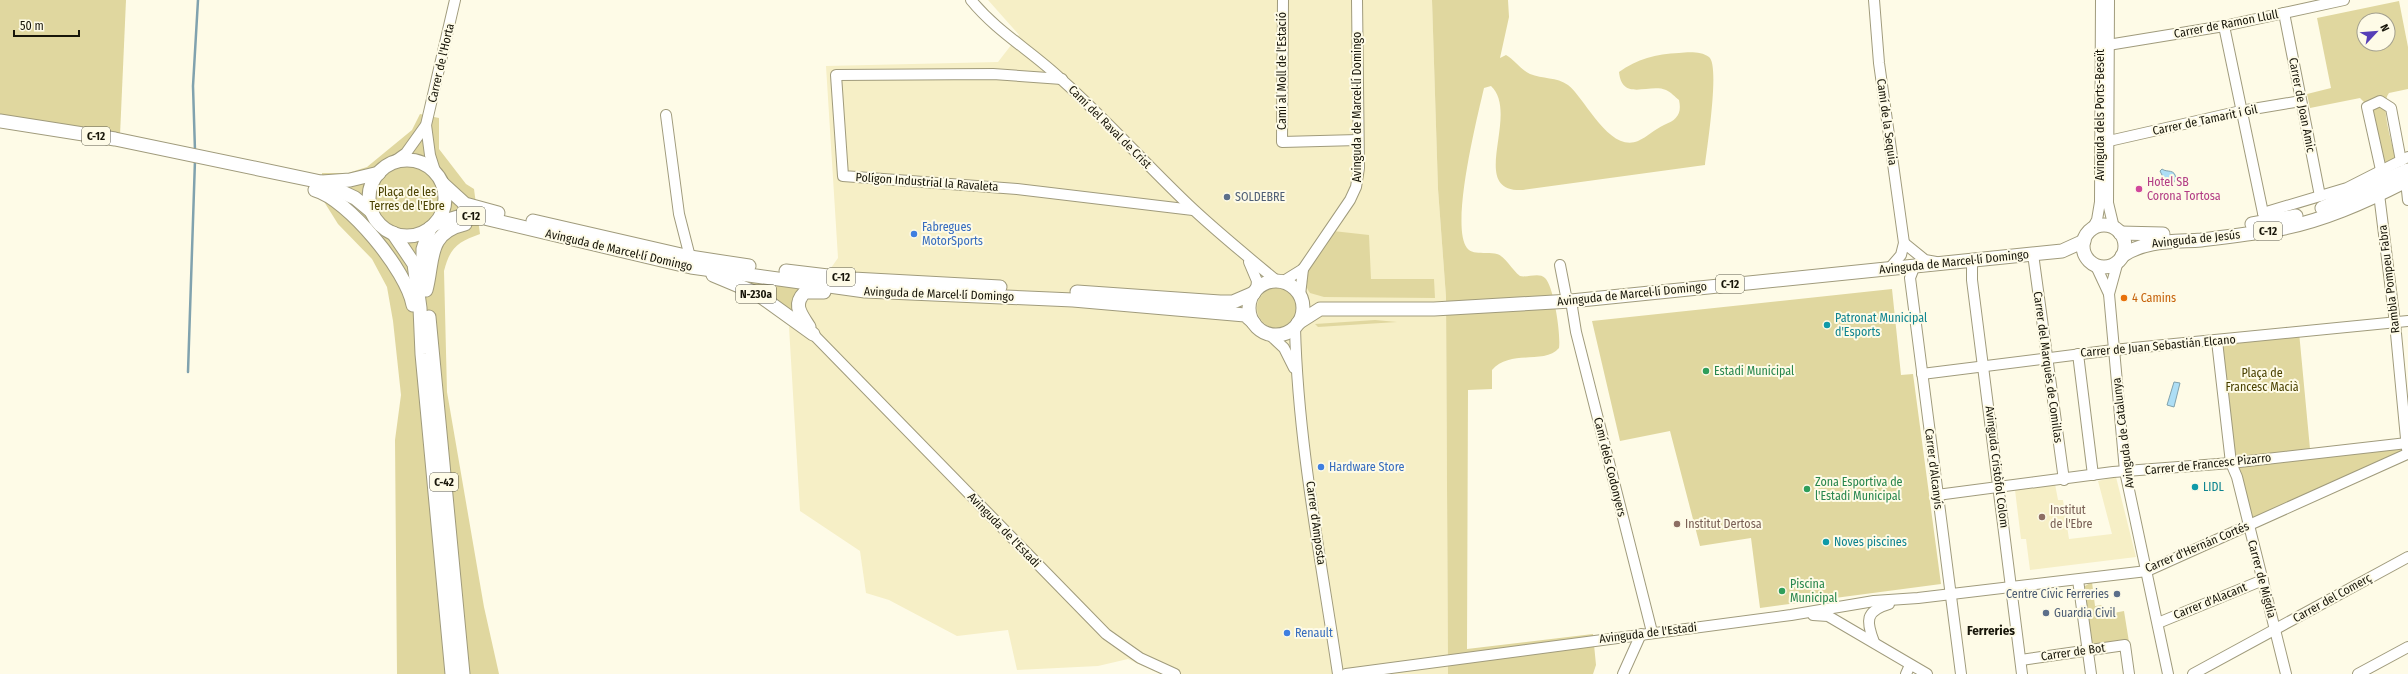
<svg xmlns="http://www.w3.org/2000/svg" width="2408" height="674" viewBox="0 0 2408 674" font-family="'Fira Sans Condensed',sans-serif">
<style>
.built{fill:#f6efc6}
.green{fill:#e0d79f;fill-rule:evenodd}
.water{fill:#addef5;stroke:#80a2ae}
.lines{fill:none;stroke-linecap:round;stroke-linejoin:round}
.stream{stroke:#80a2ae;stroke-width:2.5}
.minor-casing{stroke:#a09b7c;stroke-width:12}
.major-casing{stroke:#a09b7c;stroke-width:15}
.minor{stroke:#fff;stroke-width:10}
.major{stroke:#fff;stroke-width:13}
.hotel-dot{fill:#d1479c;stroke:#fefbe7;stroke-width:1.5}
.service-dot{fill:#5c6f8a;stroke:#fefbe7;stroke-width:1.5}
.shop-dot{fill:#3f7fe0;stroke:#fefbe7;stroke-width:1.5}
.food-dot{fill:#e8710a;stroke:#fefbe7;stroke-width:1.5}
.culture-dot{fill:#0f9aa8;stroke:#fefbe7;stroke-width:1.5}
.leisure-dot{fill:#2e9e5b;stroke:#fefbe7;stroke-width:1.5}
.education-dot{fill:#8d6e63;stroke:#fefbe7;stroke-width:1.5}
.labels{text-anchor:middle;stroke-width:4;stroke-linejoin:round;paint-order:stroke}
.shield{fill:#fefbe7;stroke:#5c5a4c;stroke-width:1}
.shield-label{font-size:11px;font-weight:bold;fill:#171509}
.street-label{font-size:12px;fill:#171509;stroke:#fefbe7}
.hotel-label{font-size:12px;fill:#b23c85;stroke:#fefbe7;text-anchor:start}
.park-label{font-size:12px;fill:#4a4100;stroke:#fefbe7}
.service-label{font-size:12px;fill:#4e5e75;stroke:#fefbe7;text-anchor:start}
.shop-label{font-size:12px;fill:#366cbe;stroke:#fefbe7;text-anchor:start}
.food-label{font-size:12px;fill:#c56008;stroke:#fefbe7;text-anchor:start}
.culture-label{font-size:12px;fill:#0d838f;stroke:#fefbe7;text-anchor:start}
.leisure-label{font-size:12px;fill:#27864d;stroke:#fefbe7;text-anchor:start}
.education-label{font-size:12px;fill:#785e54;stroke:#fefbe7;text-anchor:start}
.neighbourhood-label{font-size:13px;font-weight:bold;fill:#171509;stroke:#fefbe7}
</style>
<rect width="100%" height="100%" fill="#fefbe7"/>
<g class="built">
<polygon points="988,0 1432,0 1438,189 1446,297 1448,674 1160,674 1128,659 1098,666 1017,670 1008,630 957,636 889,600 866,593 860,551 800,511 789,327 838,258 826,66 998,62 1019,35"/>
<polygon points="2116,477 2136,557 2030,570 2026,539 2021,539 2015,490 2055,484 2058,500 2063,500 2069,539 2112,534 2098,481"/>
</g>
<g class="green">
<polygon points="0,0 126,0 120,135 0,114"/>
<path d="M1432,0H1508L1509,17L1500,58L1506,55C1515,60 1521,70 1530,74C1542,79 1557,77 1568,85C1585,98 1609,153 1638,141C1647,137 1655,129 1664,125C1677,120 1682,114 1679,100C1675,97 1671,92 1666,90C1649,83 1622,102 1619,72C1637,59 1656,54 1679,53C1688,52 1701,51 1709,57C1720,65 1707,148 1705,165L1523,190C1466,193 1521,114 1491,86L1484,88C1477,118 1450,226 1467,248C1473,256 1488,251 1497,254C1505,256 1512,270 1520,276C1527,278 1539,272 1545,278C1554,287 1561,335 1559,348C1545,365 1510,349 1492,370V389L1468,390L1467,649L1593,634L1596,665L1593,674H1448L1446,297L1438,189Z"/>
<path d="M2399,1L2408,47V89L2389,93C2379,105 2393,145 2396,160L2383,167L2370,108L2360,98L2310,108L2307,94L2331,88L2317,18ZM2364,20H2388V44H2364Z"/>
<path d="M420,114L439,118V149L466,184L474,189L480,234C458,242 450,247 444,271L447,392L484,607L499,674H397L395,440L401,395L393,321L387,287L372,259L338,224L323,200L322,173H348L367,167L412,130Z"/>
<path d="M1333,231L1369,235L1371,279H1434L1435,298L1324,297L1310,293C1296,276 1323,246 1333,231Z"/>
<polygon points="721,274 809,287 801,291 803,324"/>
<circle cx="1277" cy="308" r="20"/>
<polygon points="1892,289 1901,375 1913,374 1941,584 1760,608 1751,538 1700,546 1670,431 1620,441 1592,321"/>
<polygon points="1375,320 1397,322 1318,327 1315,324"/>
<polygon points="2299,332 2310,449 2407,443 2407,454 2248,526 2237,477 2217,341"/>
<polygon points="2092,582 2095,606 2102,605 2103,615 2124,611 2129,642 2090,646 2083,587"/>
</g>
<g class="water">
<path d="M2162,169C2167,173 2175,168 2176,179L2172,185L2160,186L2163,177L2160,171Z"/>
<polygon points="2174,382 2180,383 2174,407 2167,405"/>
</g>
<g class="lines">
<g class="stream">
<polyline points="195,151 193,86 198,0"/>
<polyline points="188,372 195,160"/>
</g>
<defs>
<g id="minor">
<path d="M971,0C997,32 1033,52 1062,80C1108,121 1149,168 1194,210C1221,235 1249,258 1277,281"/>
<polyline points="1283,0 1282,142 1358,140"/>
<polyline points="1874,0 1879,63 1904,243 1901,255 1889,269"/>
<polyline points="2109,0 2108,203 2114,228"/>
<polyline points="2284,13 2320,196"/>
<polyline points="2224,26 2263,213"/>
<polyline points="2108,45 2224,26 2344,0"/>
<polyline points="1062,79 993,74 836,75 843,176 1017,189 1193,210"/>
<polyline points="666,115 679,214 690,257"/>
<polyline points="426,125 430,155 436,174"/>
<polyline points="2109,141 2241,111 2301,101"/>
<polyline points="392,163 406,153 426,125 455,0"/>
<polyline points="2381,170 2367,107 2380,101 2391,108 2401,161"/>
<polyline points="2406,181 2408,200"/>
<polyline points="2379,194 2395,323 2407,449"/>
<polyline points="2263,213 2347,188 2408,157"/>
<polyline points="2092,229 2097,220 2100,202 2101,0"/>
<polyline points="1904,243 1925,260 1936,262"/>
<polyline points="2033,254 2064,480"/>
<polyline points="1972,260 1972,280 2022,674"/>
<polyline points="2118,261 2109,294 2125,471 2168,674"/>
<polyline points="1249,262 1257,281 1256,290"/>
<polyline points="2095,264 2109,294"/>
<polyline points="1560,265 1567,301"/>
<polyline points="1915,265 1910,278 1961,674"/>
<polyline points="1282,282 1303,269 1350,200 1356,187 1359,168 1357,0"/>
<polyline points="1300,295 1303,269"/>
<polyline points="1571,301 1576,332 1652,632"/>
<path d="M1295,328C1298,444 1321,559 1338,674"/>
<polyline points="813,334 1106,634 1140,658 1175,674"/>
<polyline points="1269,334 1284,348 1294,368"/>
<polyline points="2217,341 2231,463 2237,477 2286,674"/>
<polyline points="2078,354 2093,475"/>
<polyline points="1922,374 2113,350 2408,321"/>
<polyline points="1937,495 2113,472 2231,463 2407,443"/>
<polyline points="2078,580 2091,674"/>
<polyline points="1813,615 1828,616 1927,674"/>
<polyline points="2158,623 2263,580"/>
<path d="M1874,642C1866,621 1865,611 1889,604"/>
<polyline points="2021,660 2125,645 2129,674"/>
<polyline points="1346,674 1791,615 1874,601 1918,598 2147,571 2407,454"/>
<polyline points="1623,674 1641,634"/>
<polyline points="1906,674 1910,665"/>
<polyline points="2193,674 2408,557"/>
<polyline points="2358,674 2408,647"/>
</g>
<g id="major">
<polyline points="0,121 115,139 321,182 355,198 372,212"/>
<circle cx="407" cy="198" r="38"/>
<polyline points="322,182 350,180 379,173"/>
<polyline points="442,183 465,204 498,213"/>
<path d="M315,190C348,199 407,271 413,305"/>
<polyline points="2322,208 2408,170"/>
<polyline points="533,221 690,257 749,266"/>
<polyline points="435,224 458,217 480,217 691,267 865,291 1073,300 1245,315 1254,323"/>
<polyline points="2252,224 2296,216"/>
<circle cx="2104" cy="246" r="21"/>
<polyline points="393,233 414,264 420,308 422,354 452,674"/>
<polyline points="2120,233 2163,234"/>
<path d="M2122,256C2145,240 2173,242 2201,240C2225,237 2250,234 2274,230C2321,222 2365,202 2408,180"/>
<polyline points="786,271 853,279 1000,287"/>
<polyline points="713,275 756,293 813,334"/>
<polyline points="423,276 423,249 430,228"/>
<circle cx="1276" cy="308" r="27"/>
<path d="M426,290C434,261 426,233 465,224"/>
<polyline points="1077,292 1220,302 1233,302 1254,293"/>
<polyline points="429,317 463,674"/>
<polyline points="1298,323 1320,309 1434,309 1571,301 2062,251 2084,241"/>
<path d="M809,327C801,314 792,305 805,292H824"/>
</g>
</defs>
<use href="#minor" class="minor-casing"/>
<use href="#major" class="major-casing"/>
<use href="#minor" class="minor"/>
<use href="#major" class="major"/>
</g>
<circle class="hotel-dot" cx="2139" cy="189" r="4"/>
<g class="service-dot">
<circle cx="1227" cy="197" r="4"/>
<circle cx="2117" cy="594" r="4"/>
<circle cx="2046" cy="613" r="4"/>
</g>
<g class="shop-dot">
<circle cx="914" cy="234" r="4"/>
<circle cx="1321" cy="467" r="4"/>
<circle cx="1287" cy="633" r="4"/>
</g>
<circle class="food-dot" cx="2124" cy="298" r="4"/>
<g class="culture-dot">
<circle cx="1827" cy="325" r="4"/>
<circle cx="2195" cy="487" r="4"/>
<circle cx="1826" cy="542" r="4"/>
</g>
<g class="leisure-dot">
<circle cx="1706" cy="371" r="4"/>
<circle cx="1807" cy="489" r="4"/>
<circle cx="1782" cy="591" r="4"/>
</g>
<g class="education-dot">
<circle cx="2042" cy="517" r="4"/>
<circle cx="1677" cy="524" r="4"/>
</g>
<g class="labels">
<g class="shield">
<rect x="82" y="127" width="28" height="18" rx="3"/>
<rect x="457" y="207" width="28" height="18" rx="3"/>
<rect x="2254" y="222" width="28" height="18" rx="3"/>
<rect x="827" y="268" width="28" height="18" rx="3"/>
<rect x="1716" y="275" width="28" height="18" rx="3"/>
<rect x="736" y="285" width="40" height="18" rx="3"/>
<rect x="430" y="473" width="28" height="18" rx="3"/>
</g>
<g class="shield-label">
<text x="96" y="140">C-12</text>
<text x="471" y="220">C-12</text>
<text x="2268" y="235">C-12</text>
<text x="841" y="281">C-12</text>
<text x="1730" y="288">C-12</text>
<text x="756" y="298">N-230a</text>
<text x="444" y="486">C-42</text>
</g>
<g class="street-label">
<text transform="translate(2226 24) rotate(-11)" y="4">Carrer de Ramon Llull</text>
<text transform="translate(441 63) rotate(-77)" y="4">Carrer de l'Horta</text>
<text transform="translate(1282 71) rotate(-90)" y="4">Camí al Moll de l'Estació</text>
<text transform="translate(2302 105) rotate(79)" y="4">Carrer de Joan Amic</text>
<text transform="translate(1357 107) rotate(-90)" y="4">Avinguda de Marcel·lí Domingo</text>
<text transform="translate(2100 115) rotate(-90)" y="4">Avinguda dels Ports-Beseït</text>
<text transform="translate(2205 120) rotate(-12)" y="4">Carrer de Tamarit i Gil</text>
<text transform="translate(1887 122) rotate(82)" y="4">Camí de la Sequia</text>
<text transform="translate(1110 127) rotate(45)" y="4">Camí del Raval de Crist</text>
<text transform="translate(927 182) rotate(4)" y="4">Polígon Industrial la Ravaleta</text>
<text transform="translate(2196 239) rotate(-6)" y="4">Avinguda de Jesús</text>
<text transform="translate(619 250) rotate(13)" y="4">Avinguda de Marcel·lí Domingo</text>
<text transform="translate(1954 262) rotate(-6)" y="4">Avinguda de Marcel·lí Domingo</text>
<text transform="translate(2389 279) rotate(-97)" y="4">Rambla Pompeu Fabra</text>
<text transform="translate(939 294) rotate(2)" y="4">Avinguda de Marcel·lí Domingo</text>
<text transform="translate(1632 294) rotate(-6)" y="4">Avinguda de Marcel·lí Domingo</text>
<text transform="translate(2158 346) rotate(-5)" y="4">Carrer de Juan Sebastián Elcano</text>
<text transform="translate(2048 367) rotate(82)" y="4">Carrer del Marquès de Comillas</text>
<text transform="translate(2123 433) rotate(-97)" y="4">Avinguda de Catalunya</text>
<text transform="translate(2208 464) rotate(-6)" y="4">Carrer de Francesc Pizarro</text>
<text transform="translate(1610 467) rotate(76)" y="4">Camí dels Codonyers</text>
<text transform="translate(1997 467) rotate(83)" y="4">Avinguda Cristòfol Colom</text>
<text transform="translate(1934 469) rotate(83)" y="4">Carrer d'Alcanyís</text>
<text transform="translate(1316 523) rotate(82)" y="4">Carrer d'Amposta</text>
<text transform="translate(1004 530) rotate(46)" y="4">Avinguda de l'Estadi</text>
<text transform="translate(2197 547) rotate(-23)" y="4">Carrer d'Hernán Cortés</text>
<text transform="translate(2262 579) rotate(75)" y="4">Carrer de Migdia</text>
<text transform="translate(2332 598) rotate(-29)" y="4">Carrer del Comerç</text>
<text transform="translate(2210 601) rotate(-22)" y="4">Carrer d'Alacant</text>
<text transform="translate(1648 633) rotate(-7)" y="4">Avinguda de l'Estadi</text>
<text transform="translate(2073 652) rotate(-8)" y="4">Carrer de Bot</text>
</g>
<g class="hotel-label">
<text x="2147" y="186">Hotel SB<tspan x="2147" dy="14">Corona Tortosa</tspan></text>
</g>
<g class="park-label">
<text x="407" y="196">Plaça de les<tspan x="407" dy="14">Terres de l'Ebre</tspan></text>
<text x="2262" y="377">Plaça de<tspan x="2262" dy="14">Francesc Macià</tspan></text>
</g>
<g class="service-label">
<text x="1235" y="201">SOLDEBRE</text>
<text x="2109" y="598" text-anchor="end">Centre Cívic Ferreries</text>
<text x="2054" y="617">Guardia Civil</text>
</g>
<g class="shop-label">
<text x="922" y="231">Fabregues<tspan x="922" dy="14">MotorSports</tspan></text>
<text x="1329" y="471">Hardware Store</text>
<text x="1295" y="637">Renault</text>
</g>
<g class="food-label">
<text x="2132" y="302">4 Camins</text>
</g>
<g class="culture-label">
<text x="1835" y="322">Patronat Municipal<tspan x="1835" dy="14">d'Esports</tspan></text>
<text x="2203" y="491">LIDL</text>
<text x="1834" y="546">Noves piscines</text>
</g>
<g class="leisure-label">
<text x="1714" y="375">Estadi Municipal</text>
<text x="1815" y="486">Zona Esportiva de<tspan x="1815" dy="14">l'Estadi Municipal</tspan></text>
<text x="1790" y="588">Piscina<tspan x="1790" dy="14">Municipal</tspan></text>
</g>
<g class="education-label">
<text x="2050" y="514">Institut<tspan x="2050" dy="14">de l'Ebre</tspan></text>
<text x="1685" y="528">Institut Dertosa</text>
</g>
<g class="neighbourhood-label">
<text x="1991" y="635">Ferreries</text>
</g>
</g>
<g transform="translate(2376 32) rotate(64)"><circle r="19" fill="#fefbe7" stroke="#a29f8e"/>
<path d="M0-3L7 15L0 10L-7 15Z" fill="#563fb7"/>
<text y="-6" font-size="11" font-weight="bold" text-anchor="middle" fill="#171509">N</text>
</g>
<path d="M14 30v6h65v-6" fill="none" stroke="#171509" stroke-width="2"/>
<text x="20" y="30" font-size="12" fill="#171509" stroke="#fefbe7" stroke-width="3" paint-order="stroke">50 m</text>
</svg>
